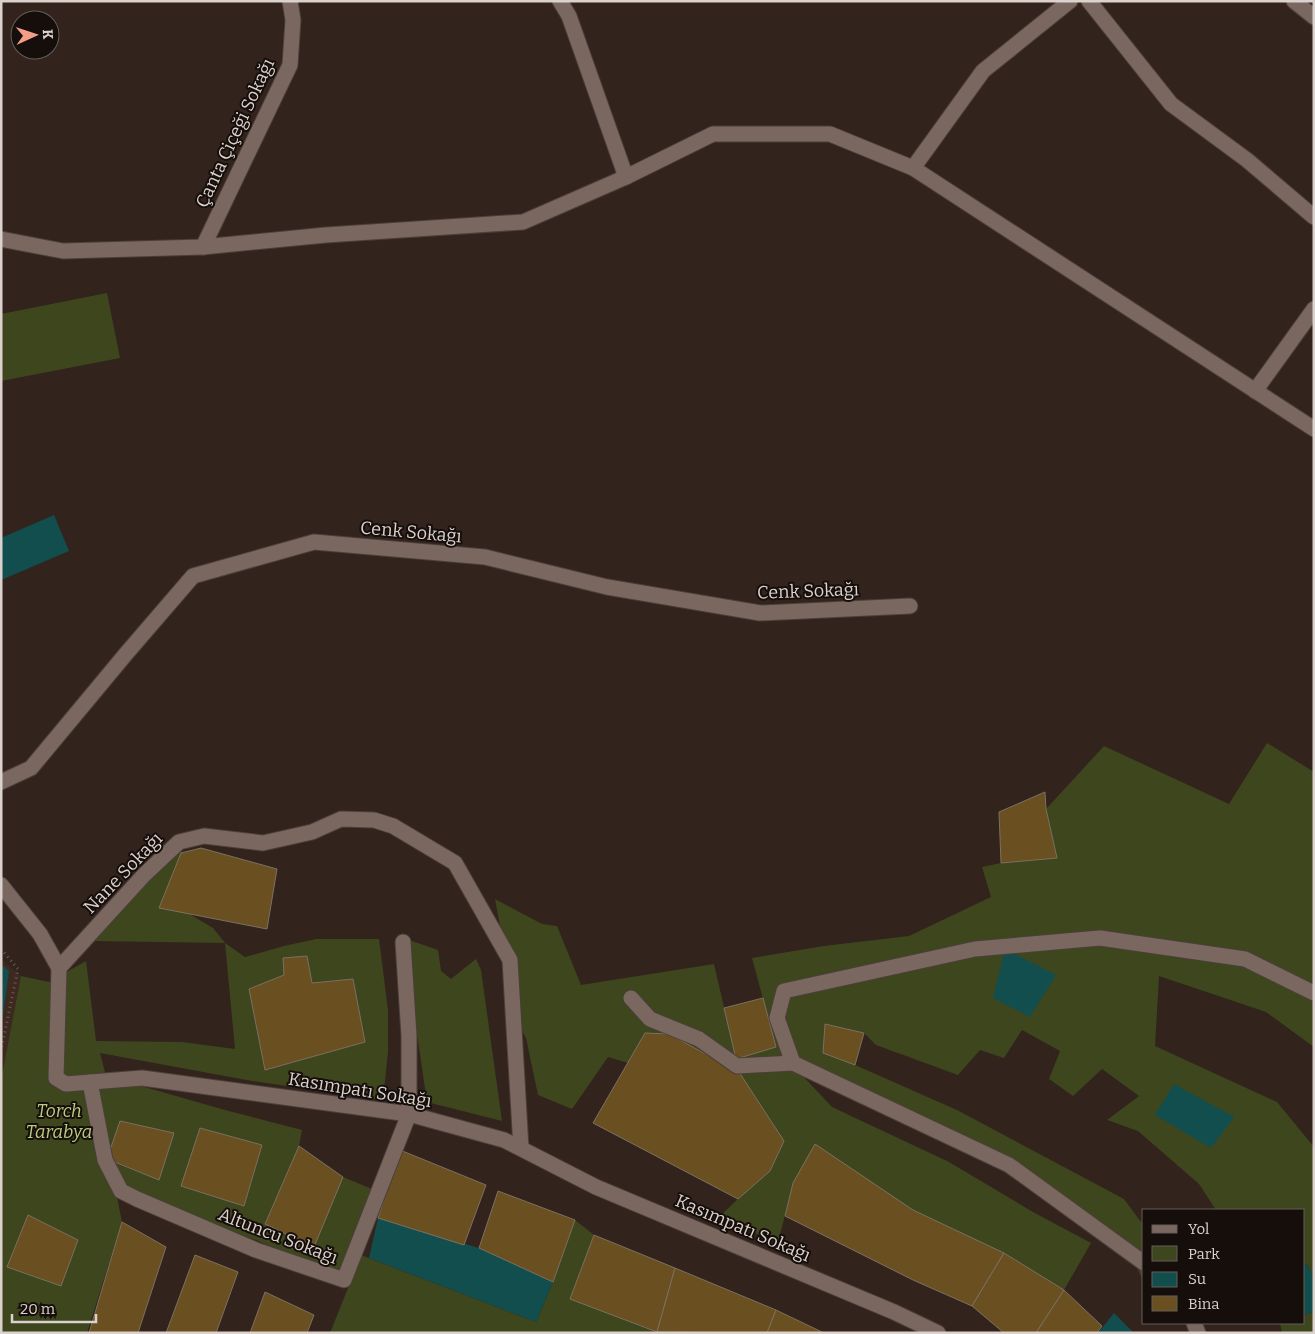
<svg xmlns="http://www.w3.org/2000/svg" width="1315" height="1334" viewBox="0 0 1315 1334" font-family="Bitter,serif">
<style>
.built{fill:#3e2920}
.green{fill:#3e461e;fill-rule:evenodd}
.water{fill:#124e4e}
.building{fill:#6a4f20;stroke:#7b7162}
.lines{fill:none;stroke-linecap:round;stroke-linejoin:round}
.minor-casing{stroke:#4c3f3a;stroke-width:17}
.path{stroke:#6a5d57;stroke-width:3;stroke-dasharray:1 4;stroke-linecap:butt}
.minor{stroke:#7a6860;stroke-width:15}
.labels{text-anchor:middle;stroke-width:4;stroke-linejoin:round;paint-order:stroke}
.street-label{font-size:18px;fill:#dbd1cd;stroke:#150e0b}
.park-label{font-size:18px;font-style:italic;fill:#bbcc7f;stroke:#150e0b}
</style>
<rect width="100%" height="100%" fill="#32231d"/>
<polygon class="built" points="1,959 21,976 1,1080"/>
<g class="green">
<polygon points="107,293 120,358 1,381 1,314"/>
<polygon points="1267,743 1314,772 1314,1047 1266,1012 1159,976 1155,1046 1277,1102 1314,1147 1314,1279 1307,1264 1304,1265 1304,1210 1216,1210 1199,1184 1138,1131 1107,1120 1139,1096 1102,1069 1073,1096 1049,1079 1060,1051 1022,1030 1004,1058 980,1050 958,1075 876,1045 864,1033 825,1024 823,1053 855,1065 957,1110 1124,1199 1144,1226 1144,1282 1124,1242 901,1107 801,1074 832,1107 949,1162 1033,1212 1091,1243 1064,1290 1004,1253 913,1210 793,1183 778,1243 719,1217 738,1199 770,1171 784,1141 739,1072 723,1062 669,1034 645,1033 628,1063 608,1057 572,1109 538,1095 526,1038 514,1016 505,953 495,899 542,924 557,926 581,985 714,964 736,1059 776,1047 752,958 824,946 909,936 991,897 982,867 1001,863 1057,858 1046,809 1104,746 1229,804"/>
<path d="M183,849L160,907L188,913L213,928L225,943L245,957L284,946L316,939H379L388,1010V1052L383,1100L252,1081L100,1053L106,1076L225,1110L302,1130L299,1146L265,1223L313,1247L343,1177L377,1191L361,1255L536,1322L553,1282L575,1220L594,1235L571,1299L658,1333H330L352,1278L314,1267L256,1240L235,1233L117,1197L122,1222L87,1333H1V1080L21,976L49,982L86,961L96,1041L182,1042L235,1049L225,943L94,941L91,937L149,872ZM307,956L312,983L353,979L364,1042L265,1070L249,989L284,975L283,958ZM121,1121L173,1133L159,1180L107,1160ZM200,1128L262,1145L244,1206L182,1186ZM28,1215L78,1240L61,1286L7,1267Z"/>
<polygon points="403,938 438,950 441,971 451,979 476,959 481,970 502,1121 427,1102"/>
<polygon points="1314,1312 1314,1333 1282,1333 1280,1323 1304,1323 1304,1315"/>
</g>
<g class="water">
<polygon points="54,515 69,551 1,580 1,538"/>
<polygon points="1005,949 1056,975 1030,1017 993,998"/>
<polygon points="1,964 9,971 1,1030"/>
<polygon points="1174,1084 1234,1117 1211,1148 1155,1115"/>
<polygon points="378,1218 479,1248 553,1282 536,1322 369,1258"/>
<polygon points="1307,1264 1314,1279 1314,1312 1304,1315 1304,1265"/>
<polygon points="1114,1313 1134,1333 1098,1333"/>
</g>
<g class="building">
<polygon points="1045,792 1046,809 1057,858 1001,863 999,812"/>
<polygon points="201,848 277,869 267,929 159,908 181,853"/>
<polygon points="307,956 312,983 353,979 365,1042 265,1070 249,989 284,975 283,958"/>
<polygon points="763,998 776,1047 736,1059 724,1008"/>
<polygon points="825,1024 864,1033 855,1065 823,1053"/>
<polygon points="645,1033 669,1034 739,1072 784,1141 770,1171 738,1199 593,1123"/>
<polygon points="120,1121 174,1133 159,1180 107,1159"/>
<polygon points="200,1128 262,1145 244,1206 181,1186"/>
<polygon points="815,1144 913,1210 1004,1253 972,1306 913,1280 785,1216 793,1183"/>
<polygon points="299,1146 343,1177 314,1247 265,1224"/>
<polygon points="400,1150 486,1185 464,1245 378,1218"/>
<polygon points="498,1191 575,1220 553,1282 479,1248"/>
<polygon points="28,1215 78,1240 61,1286 7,1267"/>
<polygon points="122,1222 166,1247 138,1333 89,1333"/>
<polygon points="594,1235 675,1268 657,1332 570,1299"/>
<polygon points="1004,1253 1064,1290 1036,1333 1004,1333 972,1306"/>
<polygon points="195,1255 238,1272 216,1333 166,1333"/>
<polygon points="675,1268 776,1310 767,1333 657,1332"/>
<polygon points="1064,1290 1102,1326 1097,1333 1036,1333"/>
<polygon points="265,1292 314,1315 307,1333 250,1333"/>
<polygon points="776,1310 824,1333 767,1333"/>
</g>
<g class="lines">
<defs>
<g id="minor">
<polyline points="560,1 569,16 626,177"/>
<polyline points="1089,1 1171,104 1247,160 1314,217"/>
<polyline points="1294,1 1314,17"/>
<polyline points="913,168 983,71 1070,1"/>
<polyline points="1,239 63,251 203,247 326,235 523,222 626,177 713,134 830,134 913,168 1314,429"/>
<polyline points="203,247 290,65 293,20 290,1"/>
<polyline points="1255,391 1314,309"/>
<polyline points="1,782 31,768 125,655 193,576 314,542 485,557 607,587 760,613 910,606"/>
<polyline points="1,885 40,934 59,968"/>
<polyline points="59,968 56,1078 66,1084 142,1078 409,1114 504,1140 596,1187 894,1312 938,1333"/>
<polyline points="59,968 144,875 179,842 204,836 263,843 312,832 341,819 374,820 393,826 455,863 510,960 521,1148"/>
<polyline points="631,998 650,1019 699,1039 737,1066 793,1063"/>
<polyline points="90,1082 105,1160 121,1191 137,1199 256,1250 344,1280 409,1114 409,1036 403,942"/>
<polyline points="1144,1263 1009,1165 793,1063 777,1018 784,991 975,949 1100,938 1245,959 1314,993"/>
<polyline points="1194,1323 1198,1333"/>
</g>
</defs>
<use href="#minor" class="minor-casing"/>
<polyline class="path" points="1,949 18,969 1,1050"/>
<use href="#minor" class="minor"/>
</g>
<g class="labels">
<g class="street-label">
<text transform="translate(235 133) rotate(-65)" y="6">Çanta Çiçeği Sokağı</text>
<text transform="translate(411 532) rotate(5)" y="6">Cenk Sokağı</text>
<text transform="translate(808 591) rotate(-2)" y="6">Cenk Sokağı</text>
<text transform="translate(123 873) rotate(-46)" y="6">Nane Sokağı</text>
<text transform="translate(360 1090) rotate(9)" y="6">Kasımpatı Sokağı</text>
<text transform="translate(743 1228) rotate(23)" y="6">Kasımpatı Sokağı</text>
<text transform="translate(278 1236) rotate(21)" y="6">Altuncu Sokağı</text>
</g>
<g class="park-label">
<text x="59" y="1117">Torch<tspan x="59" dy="21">Tarabya</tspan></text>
</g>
</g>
<rect width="1315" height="1334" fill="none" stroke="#dbd1cd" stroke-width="5"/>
<rect x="1142" y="1209" width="162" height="115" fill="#150e0b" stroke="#645c59"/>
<rect x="1152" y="1225" width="25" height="8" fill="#7a6860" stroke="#645c59"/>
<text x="1188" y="1234" font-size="15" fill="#dbd1cd">Yol</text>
<rect x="1152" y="1246" width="25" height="15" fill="#3e461e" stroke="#645c59"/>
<text x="1188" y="1259" font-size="15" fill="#dbd1cd">Park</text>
<rect x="1152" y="1272" width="25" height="15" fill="#124e4e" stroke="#645c59"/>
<text x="1188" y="1284" font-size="15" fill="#dbd1cd">Su</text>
<rect x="1152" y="1296" width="25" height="15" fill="#6a4f20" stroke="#645c59"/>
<text x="1188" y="1309" font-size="15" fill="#dbd1cd">Bina</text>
<g transform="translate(35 35) rotate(87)"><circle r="24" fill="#150e0b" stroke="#645c59"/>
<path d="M0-4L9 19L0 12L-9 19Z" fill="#f49e88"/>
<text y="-8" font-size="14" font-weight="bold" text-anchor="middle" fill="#dbd1cd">K</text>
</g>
<path d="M12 1314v8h84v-8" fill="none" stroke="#dbd1cd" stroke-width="2.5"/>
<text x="20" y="1314" font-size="15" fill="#dbd1cd" stroke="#150e0b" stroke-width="4" paint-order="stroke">20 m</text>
</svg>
